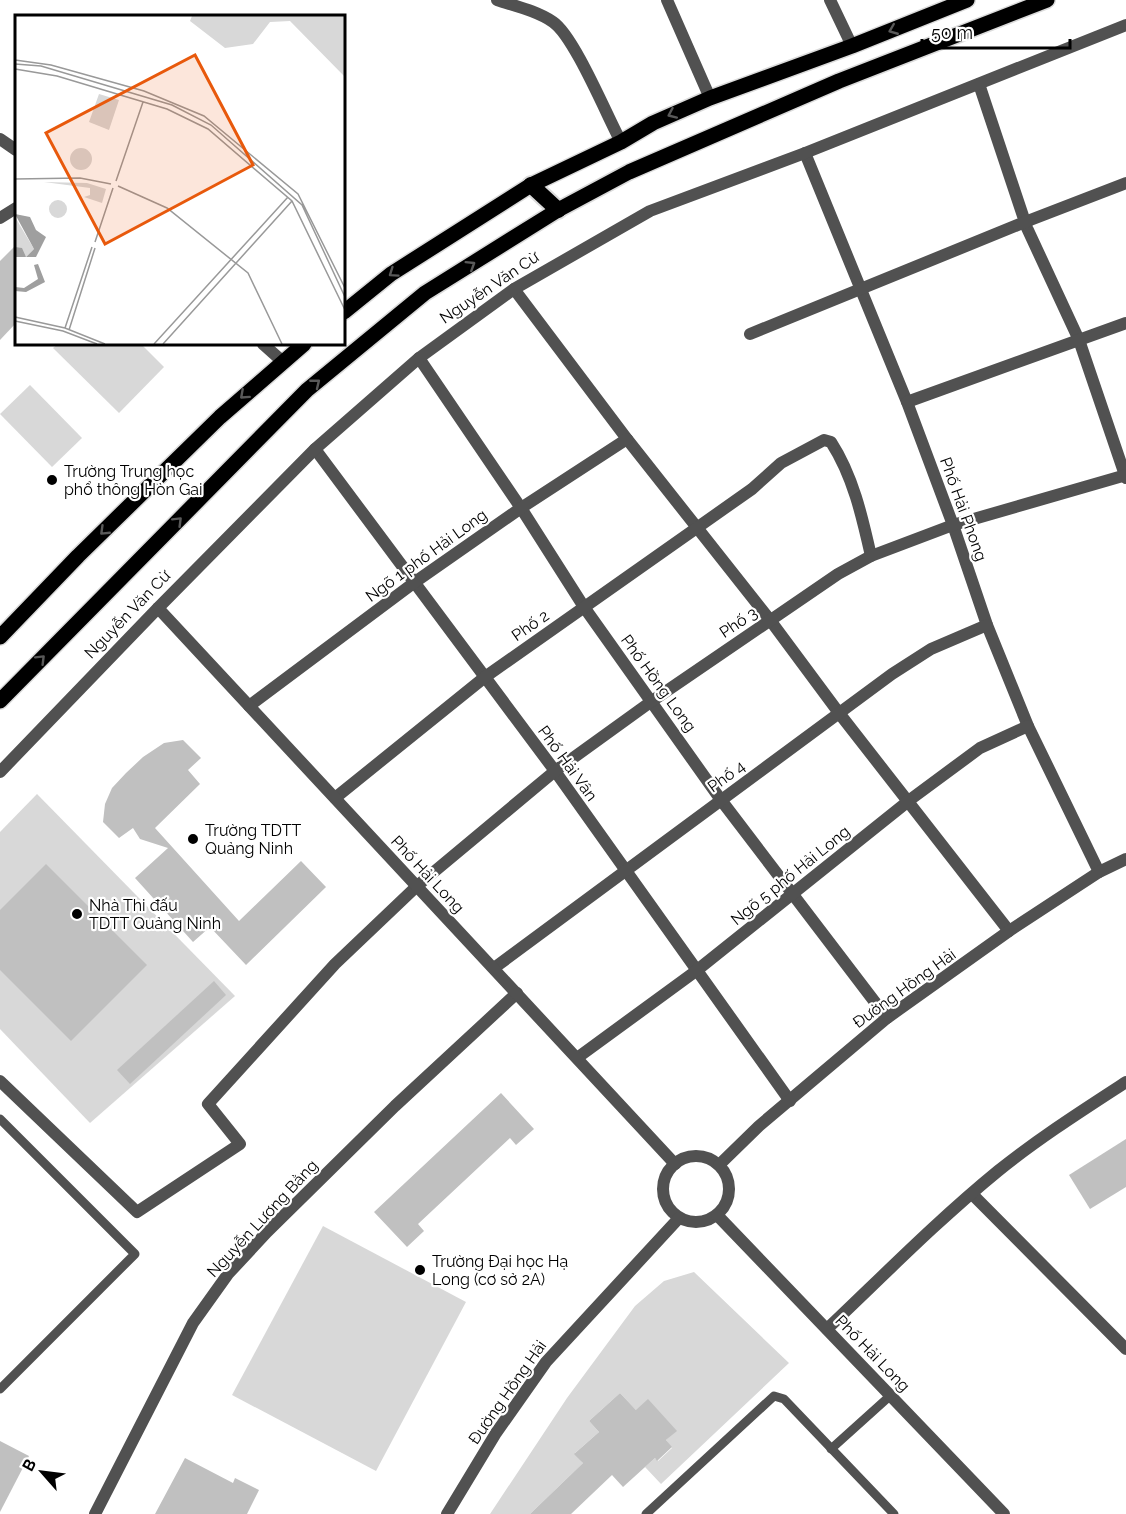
<svg xmlns="http://www.w3.org/2000/svg" width="1126" height="1514" viewBox="0 0 1126 1514" font-family="Raleway,sans-serif">
<style>
.green{fill:#d8d8d8}
.building{fill:#c0c0c0}
.lines{fill:none;stroke-linecap:round;stroke-linejoin:round}
.primary-casing{stroke:#dbdbdb;stroke-width:18}
.trunk-casing{stroke:#dbdbdb;stroke-width:20}
.service{stroke:#515151;stroke-width:9}
.minor{stroke:#515151;stroke-width:12}
.tertiary{stroke:#515151;stroke-width:12}
.primary{stroke:#000;stroke-width:15}
.trunk{stroke:#000;stroke-width:16}
.oneway{stroke:#595959}
.poi-dot{fill:#000;stroke:#fff;stroke-width:2}
.labels{text-anchor:middle;stroke-width:4.5;stroke-linejoin:round;paint-order:stroke}
.street-label{font-size:16px;fill:#000;stroke:#fff}
.poi-label{font-size:16px;fill:#000;stroke:#fff;text-anchor:start}
.inset-road{fill:none;stroke:#999;stroke-width:1.5}
.view{fill:#e8590c;fill-opacity:0.15;stroke:#e8590c;stroke-width:3}
.inset-edge{fill:none;stroke:#000;stroke-width:3}
</style>
<rect width="100%" height="100%" fill="#fff"/>
<g class="green">
<polygon points="58,344 141,344 164,367 119,413 53,348"/>
<polygon points="30,385 82,438 52,467 0,414"/>
<polygon points="37,794 235,996 90,1123 0,1029 0,832"/>
<polygon points="323,1226 466,1302 376,1471 232,1395"/>
<polygon points="694,1272 789,1363 661,1484 645,1467 655,1458 658,1461 672,1448 666,1440 676,1431 636,1410 620,1393 589,1421 599,1432 575,1453 583,1463 530,1514 490,1514 567,1398 635,1306 664,1281"/>
</g>
<g class="building">
<polygon points="16,245 16,323 0,340 0,261"/>
<polygon points="183,740 201,758 188,770 200,784 155,828 239,921 301,861 326,887 246,965 210,927 193,942 135,878 168,848 140,839 133,828 119,838 103,822 105,804 112,788 126,773 143,757 164,743"/>
<polygon points="46,864 147,965 71,1041 0,970 0,910"/>
<polygon points="214,981 226,995 130,1084 117,1070"/>
<polygon points="501,1093 534,1129 516,1145 510,1138 418,1224 424,1231 407,1247 374,1212"/>
<polygon points="1126,1139 1126,1187 1090,1209 1069,1175"/>
<polygon points="620,1393 636,1410 648,1399 677,1431 666,1440 672,1447 657,1461 655,1458 623,1487 612,1475 571,1514 530,1514 583,1463 574,1454 599,1432 589,1421"/>
<polygon points="0,1441 29,1456 0,1512"/>
<polygon points="185,1458 233,1483 235,1478 259,1490 247,1514 155,1514"/>
</g>
<g class="lines">
<defs>
<g id="primary">
<polyline points="344,312 391,274 531,185 621,142 653,123 710,98 852,46 967,0"/>
<polyline points="0,637 78,556 220,417 304,344"/>
<polyline points="0,701 307,390 425,293 558,210 629,172 839,81 1047,0"/>
</g>
<polyline id="trunk" points="531,185 558,210"/>
</defs>
<use href="#primary" class="primary-casing"/>
<use href="#trunk" class="trunk-casing"/>
<g class="service">
<polyline points="0,1119 135,1254 0,1389"/>
<polyline points="831,1449 891,1395"/>
<polyline points="646,1514 774,1396 784,1399 894,1514"/>
</g>
<g class="minor">
<path d="M497,0C515,6 537,11 553,22C574,36 607,116 621,142"/>
<polyline points="667,0 710,98"/>
<polyline points="830,0 852,46"/>
<polyline points="979,84 1027,228 1079,340 1126,478"/>
<polyline points="0,139 16,150"/>
<polyline points="805,153 907,402 953,525 987,625 1028,726 1099,872"/>
<polyline points="0,218 16,208"/>
<polyline points="514,289 627,439 770,620 839,713 1009,931"/>
<polyline points="750,334 1025,222 1126,183"/>
<polyline points="263,344 282,361"/>
<polyline points="419,358 521,508 584,607 721,800 887,1018"/>
<polyline points="907,402 1126,323"/>
<polyline points="315,449 555,771 790,1101"/>
<polyline points="249,706 415,582 521,508 627,439"/>
<path d="M335,798L485,677L752,489L781,463L824,440L831,442C853,476 862,516 871,556"/>
<polyline points="494,968 892,674 931,649 987,625"/>
<polyline points="577,1058 696,971 911,799 980,748 1028,726"/>
<polyline points="0,1081 137,1212 240,1144 208,1104 335,964 417,886 555,771 652,701 838,574 871,556 953,525 1126,475"/>
<polyline points="972,1194 1126,1349"/>
<path d="M827,1329C883,1276 938,1220 998,1171C1039,1138 1083,1110 1126,1082"/>
<polyline points="95,1514 193,1323 228,1274 267,1232 395,1106 517,993"/>
</g>
<g class="tertiary">
<polyline points="158,608 675,1164"/>
<polyline points="0,772 158,608 315,449 419,358 514,289 650,211 805,153 1126,25"/>
<circle cx="696" cy="1189" r="33"/>
<polyline points="719,1165 759,1126 887,1018 1009,931 1099,872 1126,859"/>
<polyline points="717,1215 1004,1514"/>
<polyline points="447,1514 496,1433 546,1362 679,1218"/>
</g>
<use href="#primary" class="primary"/>
<use href="#trunk" class="trunk"/>
</g>
<defs><path id="oneway-chevron" d="M-2-3.5L2.5 0L-2 3.5" fill="none" stroke-width="1.6" stroke-linecap="round" stroke-linejoin="round" transform="scale(1.5)"/></defs>
<g class="oneway">
<use href="#oneway-chevron" transform="translate(893 30) rotate(158)"/>
<use href="#oneway-chevron" transform="translate(672 114) rotate(156)"/>
<use href="#oneway-chevron" transform="translate(471 265) rotate(-32)"/>
<use href="#oneway-chevron" transform="translate(393 273) rotate(145)"/>
<use href="#oneway-chevron" transform="translate(316 383) rotate(-39)"/>
<use href="#oneway-chevron" transform="translate(244 395) rotate(138)"/>
<use href="#oneway-chevron" transform="translate(178 521) rotate(-45)"/>
<use href="#oneway-chevron" transform="translate(104 531) rotate(136)"/>
<use href="#oneway-chevron" transform="translate(41 659) rotate(-45)"/>
</g>
<g class="poi-dot">
<circle cx="52" cy="480" r="6"/>
<circle cx="193" cy="839" r="6"/>
<circle cx="77" cy="914" r="6"/>
<circle cx="420" cy="1270" r="6"/>
</g>
<g class="labels">
<g class="street-label">
<text transform="translate(489 287) rotate(-34)" y="6">Nguyễn Văn Cừ</text>
<text transform="translate(964 509) rotate(70)" y="6">Phố Hải Phong</text>
<text transform="translate(426 555) rotate(-36)" y="6">Ngõ 1 phố Hải Long</text>
<text transform="translate(127 614) rotate(-46)" y="6">Nguyễn Văn Cừ</text>
<text transform="translate(738 622) rotate(-34)" y="6">Phố 3</text>
<text transform="translate(530 625) rotate(-35)" y="6">Phố 2</text>
<text transform="translate(659 683) rotate(54)" y="6">Phố Hồng Long</text>
<text transform="translate(568 763) rotate(54)" y="6">Phố Hải Vân</text>
<text transform="translate(726 776) rotate(-36)" y="6">Phố 4</text>
<text transform="translate(428 874) rotate(47)" y="6">Phố Hải Long</text>
<text transform="translate(790 875) rotate(-39)" y="6">Ngõ 5 phố Hải Long</text>
<text transform="translate(904 988) rotate(-36)" y="6">Đường Hồng Hải</text>
<text transform="translate(262 1218) rotate(-47)" y="6">Nguyễn Lương Bằng</text>
<text transform="translate(873 1353) rotate(46)" y="6">Phố Hải Long</text>
<text transform="translate(507 1392) rotate(-55)" y="6">Đường Hồng Hải</text>
</g>
<g class="poi-label">
<text x="64" y="477">Trường Trung học<tspan x="64" dy="18">phổ thông Hòn Gai</tspan></text>
<text x="205" y="836">Trường TDTT<tspan x="205" dy="18">Quảng Ninh</tspan></text>
<text x="89" y="911">Nhà Thi đấu<tspan x="89" dy="18">TDTT Quảng Ninh</tspan></text>
<text x="432" y="1267">Trường Đại học Hạ<tspan x="432" dy="18">Long (cơ sở 2A)</tspan></text>
</g>
</g>
<g transform="translate(15 15)">
<rect width="330" height="330" fill="#fff"/>
<path d="M177,1H330V62L275,6L255,7L238,29L210,33L175,6ZM84,79L104,85L94,115L74,107ZM55 144a11 11 0 1 1 22 0a11 11 0 1 1-22 0ZM29,167L72,168L91,174L87,188L69,182L75,180V173ZM34 194a9 9 0 1 1 18 0a9 9 0 1 1-18 0ZM0,202L19,234L11,242L0,232Z" fill="#d8d8d8"/>
<path d="M0,199L15,202L21,215L31,222L21,242H0V232L7,233L11,242L19,234ZM23,249L30,267L11,277L0,276V272L9,273L23,264L19,250Z" fill="#9f9f9f"/>
<path class="inset-road" d="M0,45L36,50L129,76L189,101L283,179L330,273M0,49L26,51L157,90L196,110L287,190L330,282M0,54L42,61L152,94L193,114L277,186L330,295M0,164L65,163L96,169M101,166L128,87M103,171L152,193L233,258L267,329M80,227L98,173M0,302L50,313L90,329M0,306L48,316L82,329M50,313L77,232M54,315L80,233M139,329L273,182M148,329L277,186"/>
<path class="view" d="M180,40L238,150L90,229L31,118Z"/>
<rect width="330" height="330" class="inset-edge"/>
</g>
<g transform="translate(42 1472) rotate(298)" stroke="#ffffff" stroke-width="4.5" paint-order="stroke">
<path d="M0-4.5L10 22L0 15L-10 22Z" fill="#000000"/>
<text y="-9" font-size="16" font-weight="bold" text-anchor="middle" fill="#000000">B</text>
</g>
<path d="M922 39v9h148v-9" fill="none" stroke="#000000" stroke-width="3"/>
<text x="931" y="39" font-size="18" fill="#000000" stroke="#ffffff" stroke-width="4.5" paint-order="stroke">50 m</text>
</svg>
